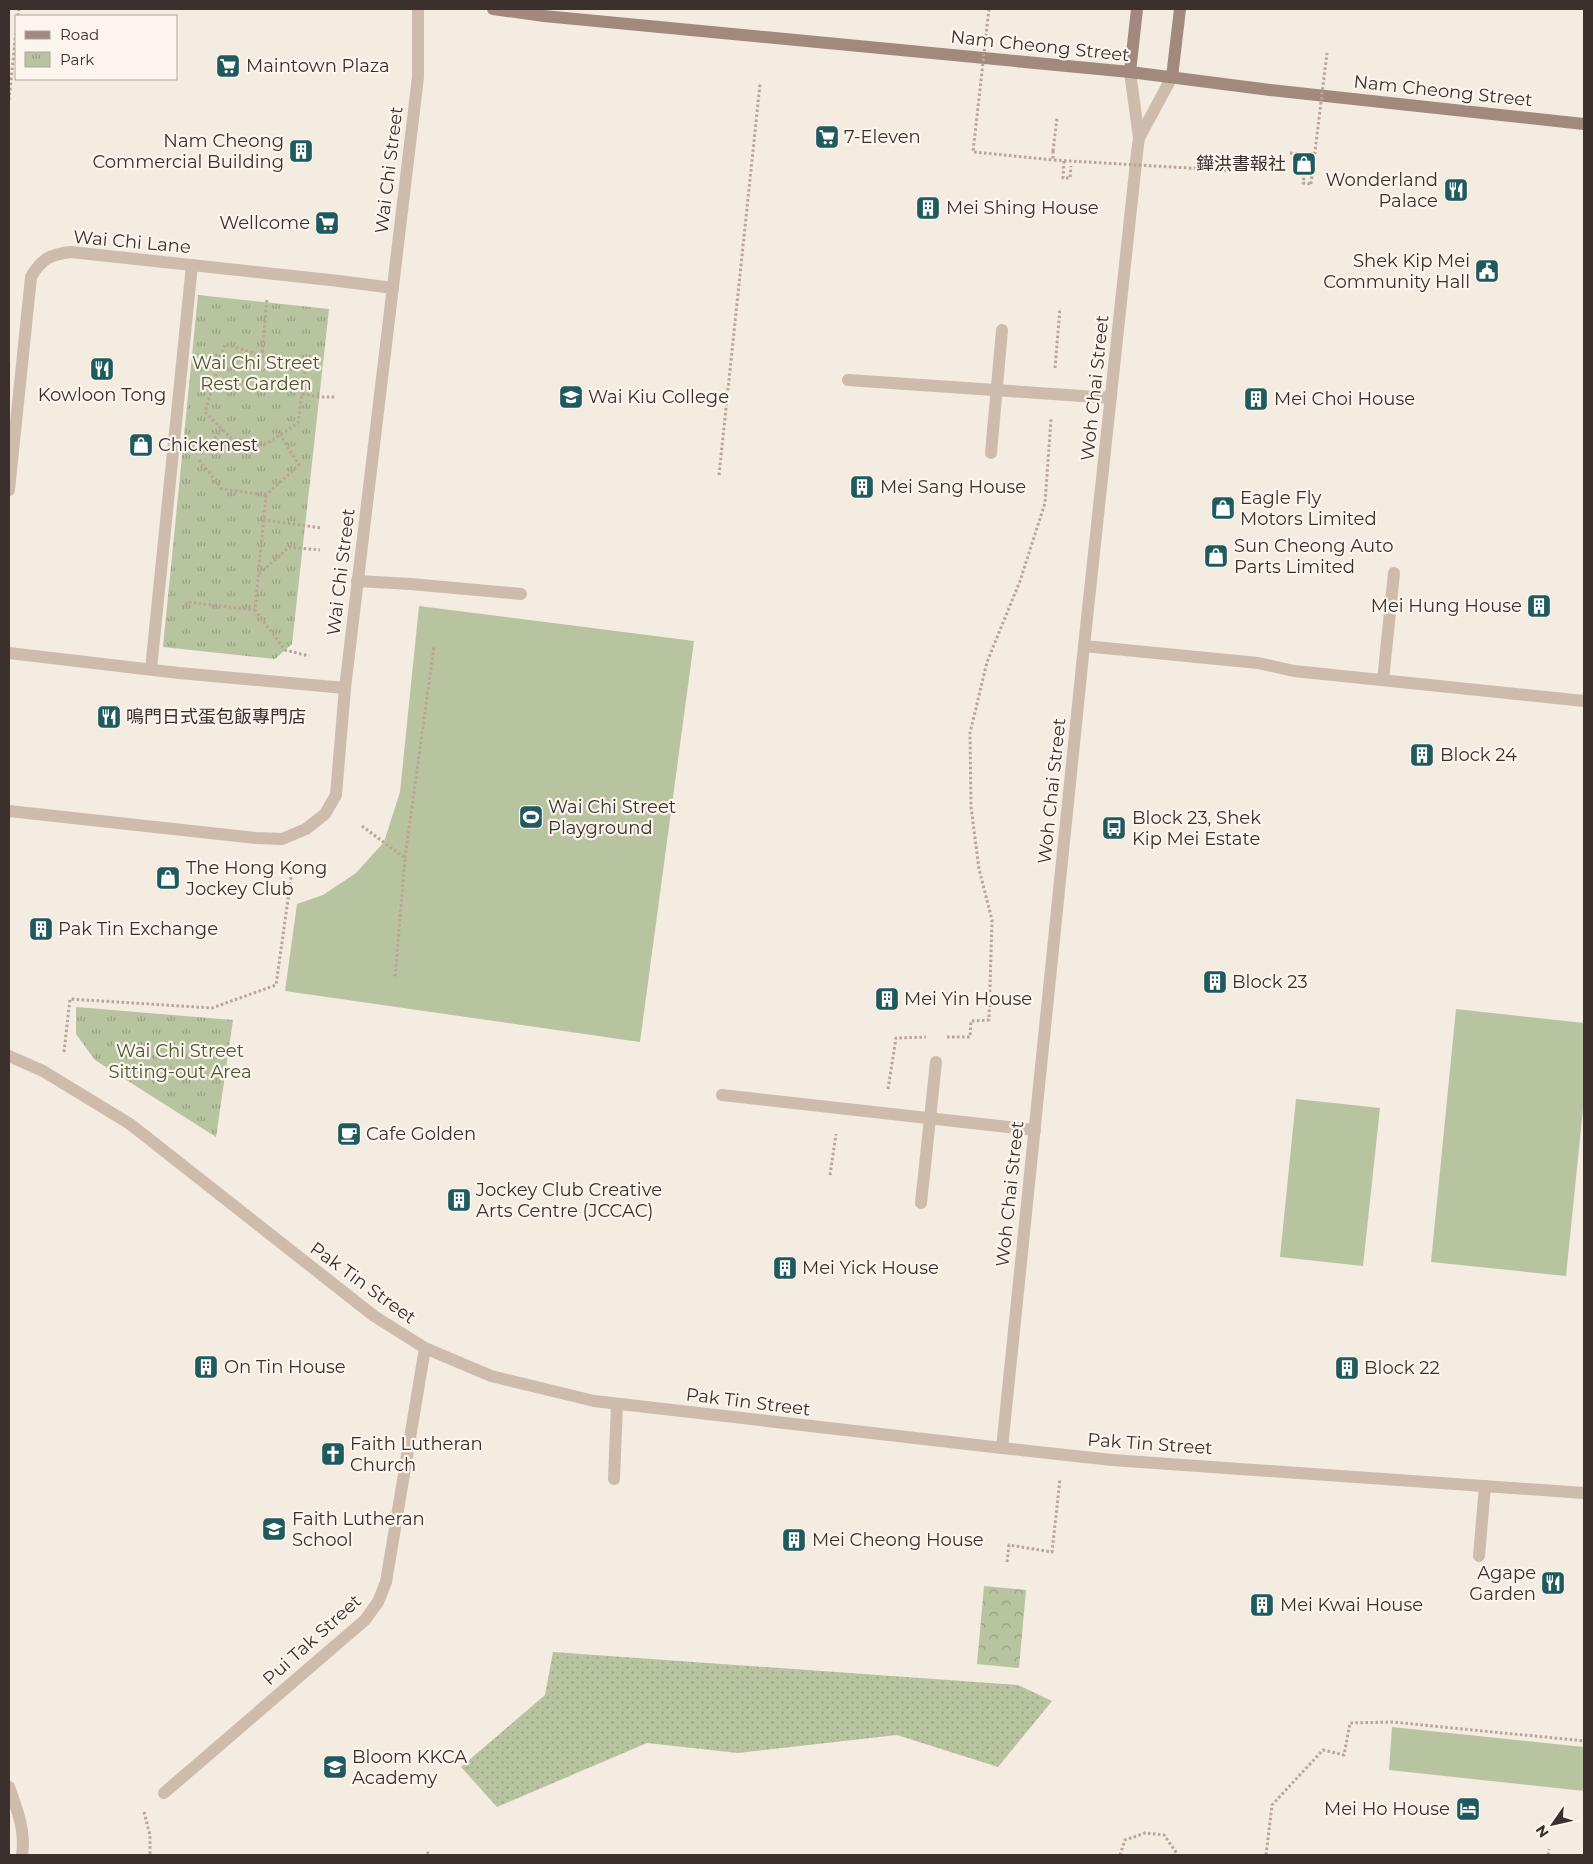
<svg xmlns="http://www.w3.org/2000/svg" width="1593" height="1864" viewBox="0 0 1593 1864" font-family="Montserrat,'Noto Sans TC',sans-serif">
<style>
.grass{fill:url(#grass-dots)}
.forest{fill:url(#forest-crowns)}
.park{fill:url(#park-tufts)}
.garden{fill:#b8c4a0}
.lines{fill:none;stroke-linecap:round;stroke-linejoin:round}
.path{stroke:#b9a596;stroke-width:3;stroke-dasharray:2.5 2.5;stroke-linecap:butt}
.service{stroke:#cdbbac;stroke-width:12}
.pedestrian{stroke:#cdbbac;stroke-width:12}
.minor{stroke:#cdbbac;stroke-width:12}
.secondary{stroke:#a18a7d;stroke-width:12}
.path-bridge{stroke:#b9a596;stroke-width:3;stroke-dasharray:2.5 2.5;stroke-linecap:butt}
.labels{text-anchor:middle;stroke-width:4.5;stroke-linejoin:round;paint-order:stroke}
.street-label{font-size:18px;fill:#3b302b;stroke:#fbf5ee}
.poi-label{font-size:18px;fill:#3b302b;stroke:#fbf5ee;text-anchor:start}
.park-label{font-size:18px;fill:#4a5a2e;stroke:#fbf5ee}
</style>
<defs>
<pattern id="grass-dots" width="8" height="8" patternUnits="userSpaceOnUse" patternTransform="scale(1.25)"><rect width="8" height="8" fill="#b8c4a0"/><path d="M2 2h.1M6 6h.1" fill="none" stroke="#97a083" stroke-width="1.8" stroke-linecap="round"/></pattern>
<pattern id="forest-crowns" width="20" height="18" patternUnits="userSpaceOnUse" patternTransform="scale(1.25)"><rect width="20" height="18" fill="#b8c4a0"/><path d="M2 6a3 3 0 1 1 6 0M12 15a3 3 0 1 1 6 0" fill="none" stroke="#97a083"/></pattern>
<pattern id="park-tufts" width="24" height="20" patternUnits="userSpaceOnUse" patternTransform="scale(1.25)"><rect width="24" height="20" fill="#b8c4a0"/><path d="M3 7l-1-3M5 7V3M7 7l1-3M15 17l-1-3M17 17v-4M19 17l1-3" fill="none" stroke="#97a083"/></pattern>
</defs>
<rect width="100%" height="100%" fill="#f4ebe1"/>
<polygon class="grass" points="553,1652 1018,1685 1052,1701 998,1767 897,1735 738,1753 647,1743 497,1807 461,1767 545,1695"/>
<polygon class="forest" points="984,1586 1026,1590 1019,1668 977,1664"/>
<g class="park">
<polygon points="198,295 329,309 292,644 275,659 163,647"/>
<polygon points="76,1007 233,1020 216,1137 95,1060 76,1034"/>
</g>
<g class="garden">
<polygon points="419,606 694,641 640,1042 285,991 297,904 323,895 356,873 384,842 400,792"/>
<polygon points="1456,1009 1584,1023 1584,1099 1566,1276 1431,1262"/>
<polygon points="1296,1099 1380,1108 1363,1266 1280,1257"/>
<polygon points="1392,1727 1584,1747 1584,1791 1389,1770"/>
</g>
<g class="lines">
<g class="path">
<polyline points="18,16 19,9"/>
<polyline points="9,100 16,32"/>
<polyline points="1053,151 1057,118"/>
<polyline points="1290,153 1307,155 1303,183 1311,184"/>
<polyline points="1064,161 1063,178 1070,178 1071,166"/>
<polyline points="262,356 225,344 205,412 232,439 266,444 298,423 306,362 262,356 267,298"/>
<polyline points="1055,368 1060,308"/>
<polyline points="302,394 319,397 335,397"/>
<polyline points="201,453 223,429"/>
<polyline points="199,460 222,489 266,495 299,465 280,435"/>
<polyline points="719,475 760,84"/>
<polyline points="266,495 255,610 285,650 309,656"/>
<polyline points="263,520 322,528"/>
<polyline points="259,574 289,547 320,550"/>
<polyline points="186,605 187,602 255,610"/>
<polyline points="362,826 405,858 395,977"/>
<polyline points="405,858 434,646"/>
<polyline points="947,1037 970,1037 971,1021 989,1020 992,920 979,869 971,807 970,733 987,662 1020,581 1045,503 1051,419"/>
<polyline points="64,1052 70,999 212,1008 276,985 292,871"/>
<polyline points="888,1089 896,1038 926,1037"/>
<polyline points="830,1175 836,1134"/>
<polyline points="1007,1562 1009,1545 1052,1552 1060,1479"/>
<polyline points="144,1812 150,1835 150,1855"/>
<polyline points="427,1852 430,1855"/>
<polyline points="1120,1855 1125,1840 1145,1833 1164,1835 1178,1855"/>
<polyline points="1266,1855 1272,1805 1323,1750 1344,1755 1350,1723 1393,1722 1584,1741"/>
<polyline points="1548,1855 1549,1849"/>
</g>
<g class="service">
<polyline points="357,581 411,584 521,594"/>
<polyline points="1084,646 1258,663 1294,671 1584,701"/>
<polyline points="1383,680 1394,573"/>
<polyline points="722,1095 1035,1130"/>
<polyline points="921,1203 936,1062"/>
<polyline points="614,1479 617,1404"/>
<polyline points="1479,1556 1485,1486"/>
</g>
<g class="pedestrian">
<polyline points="9,653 179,673 345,688"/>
<polyline points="151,669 192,265"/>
</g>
<g class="minor">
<polyline points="1139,138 1172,77"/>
<polyline points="848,380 1111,398"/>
<polyline points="991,453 1002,330"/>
<path d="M9,490L31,277C41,259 51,254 71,252L339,281L393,288"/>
<polyline points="9,811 256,838 282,839 306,829 325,814 336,795 345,688 418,77 418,9"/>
<polyline points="9,1056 43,1071 130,1124 374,1316 425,1348 491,1376 594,1401 1002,1448 1112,1460 1584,1493"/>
<polyline points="1002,1448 1084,646 1137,153 1139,138 1130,72"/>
<path d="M9,1787C17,1809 26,1832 22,1855"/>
<polyline points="164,1793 365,1620 378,1602 386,1582 425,1348"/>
</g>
<g class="secondary">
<polyline points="493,9 544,16 1130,72 1270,90 1584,124"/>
<polyline points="1130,72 1137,9"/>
<polyline points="1172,77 1180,9"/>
</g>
<g class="path-bridge">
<polyline points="989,9 973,152 1053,160"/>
<polyline points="1053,151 1053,160 1240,171"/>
<polyline points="1311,184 1327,53"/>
</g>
</g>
<defs>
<symbol id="supermarket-square" viewBox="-11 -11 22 22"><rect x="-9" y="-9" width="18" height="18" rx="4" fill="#1f5a5e" stroke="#fbf5ee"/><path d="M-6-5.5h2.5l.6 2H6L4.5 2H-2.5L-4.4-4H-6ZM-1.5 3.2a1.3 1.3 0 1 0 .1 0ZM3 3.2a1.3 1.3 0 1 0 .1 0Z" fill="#fff"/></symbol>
<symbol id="building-square" viewBox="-11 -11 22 22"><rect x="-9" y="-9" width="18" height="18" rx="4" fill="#1f5a5e" stroke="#fbf5ee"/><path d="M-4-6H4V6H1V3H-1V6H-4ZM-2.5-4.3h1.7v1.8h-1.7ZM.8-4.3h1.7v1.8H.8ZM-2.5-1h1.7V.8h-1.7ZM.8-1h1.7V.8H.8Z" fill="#fff"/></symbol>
<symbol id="shop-square" viewBox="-11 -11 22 22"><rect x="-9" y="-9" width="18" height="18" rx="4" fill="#1f5a5e" stroke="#fbf5ee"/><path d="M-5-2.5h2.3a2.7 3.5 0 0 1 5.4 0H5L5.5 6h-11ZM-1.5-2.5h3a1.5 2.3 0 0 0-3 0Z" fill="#fff"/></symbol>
<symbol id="restaurant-square" viewBox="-11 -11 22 22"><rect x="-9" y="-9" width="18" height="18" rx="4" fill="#1f5a5e" stroke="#fbf5ee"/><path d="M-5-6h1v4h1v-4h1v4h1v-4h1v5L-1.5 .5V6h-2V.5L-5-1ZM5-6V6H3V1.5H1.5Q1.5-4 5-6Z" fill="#fff"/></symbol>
<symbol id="civic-square" viewBox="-11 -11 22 22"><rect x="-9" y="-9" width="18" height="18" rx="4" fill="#1f5a5e" stroke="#fbf5ee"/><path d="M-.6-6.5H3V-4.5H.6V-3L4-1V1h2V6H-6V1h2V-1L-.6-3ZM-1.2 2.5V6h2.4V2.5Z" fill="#fff"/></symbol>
<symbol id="school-square" viewBox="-11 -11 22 22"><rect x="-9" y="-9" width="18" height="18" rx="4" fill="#1f5a5e" stroke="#fbf5ee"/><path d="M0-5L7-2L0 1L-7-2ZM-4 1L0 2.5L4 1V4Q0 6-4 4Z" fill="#fff"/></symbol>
<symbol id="stadium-square" viewBox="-11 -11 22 22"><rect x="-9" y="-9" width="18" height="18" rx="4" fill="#1f5a5e" stroke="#fbf5ee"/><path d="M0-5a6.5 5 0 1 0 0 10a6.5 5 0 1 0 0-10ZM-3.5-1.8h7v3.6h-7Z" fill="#fff"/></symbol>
<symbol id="bus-square" viewBox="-11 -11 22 22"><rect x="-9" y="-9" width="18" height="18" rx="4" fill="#1f5a5e" stroke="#fbf5ee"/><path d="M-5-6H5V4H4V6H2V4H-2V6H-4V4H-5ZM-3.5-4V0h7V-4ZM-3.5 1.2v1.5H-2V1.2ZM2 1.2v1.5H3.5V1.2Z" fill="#fff"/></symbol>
<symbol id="cafe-square" viewBox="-11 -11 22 22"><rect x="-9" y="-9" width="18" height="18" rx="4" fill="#1f5a5e" stroke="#fbf5ee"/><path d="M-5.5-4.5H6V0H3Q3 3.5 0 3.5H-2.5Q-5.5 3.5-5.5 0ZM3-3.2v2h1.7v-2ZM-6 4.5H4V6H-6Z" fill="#fff"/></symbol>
<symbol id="church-square" viewBox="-11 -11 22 22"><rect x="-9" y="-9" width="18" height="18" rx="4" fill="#1f5a5e" stroke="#fbf5ee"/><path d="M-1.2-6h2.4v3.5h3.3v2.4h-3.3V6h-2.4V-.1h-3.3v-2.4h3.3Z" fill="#fff"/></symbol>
<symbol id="hotel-square" viewBox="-11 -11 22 22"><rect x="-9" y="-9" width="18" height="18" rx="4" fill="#1f5a5e" stroke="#fbf5ee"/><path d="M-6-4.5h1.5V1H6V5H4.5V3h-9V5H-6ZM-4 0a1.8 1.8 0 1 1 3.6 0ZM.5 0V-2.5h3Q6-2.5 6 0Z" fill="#fff"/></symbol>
</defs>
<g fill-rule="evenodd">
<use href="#supermarket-square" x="214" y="52" width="28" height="28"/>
<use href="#supermarket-square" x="813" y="123" width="28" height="28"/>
<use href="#building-square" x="287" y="137" width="28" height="28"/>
<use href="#shop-square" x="1290" y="150" width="28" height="28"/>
<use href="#restaurant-square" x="1442" y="176" width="28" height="28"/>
<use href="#building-square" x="914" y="194" width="28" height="28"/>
<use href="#supermarket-square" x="313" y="209" width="28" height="28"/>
<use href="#civic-square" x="1473" y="257" width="28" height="28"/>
<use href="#restaurant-square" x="88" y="355" width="28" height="28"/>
<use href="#school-square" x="557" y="383" width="28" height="28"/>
<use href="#building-square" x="1242" y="385" width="28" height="28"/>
<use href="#shop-square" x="127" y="431" width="28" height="28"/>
<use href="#building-square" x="848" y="473" width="28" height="28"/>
<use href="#shop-square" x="1209" y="494" width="28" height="28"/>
<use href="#shop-square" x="1202" y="542" width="28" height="28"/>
<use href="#building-square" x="1525" y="592" width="28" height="28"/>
<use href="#restaurant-square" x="95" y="703" width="28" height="28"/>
<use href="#building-square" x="1408" y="741" width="28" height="28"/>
<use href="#stadium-square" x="517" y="803" width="28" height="28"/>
<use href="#bus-square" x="1100" y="814" width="28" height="28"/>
<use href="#shop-square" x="154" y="864" width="28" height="28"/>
<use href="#building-square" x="27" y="915" width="28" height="28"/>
<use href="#building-square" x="1201" y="968" width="28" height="28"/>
<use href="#building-square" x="873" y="985" width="28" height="28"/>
<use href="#cafe-square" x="335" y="1120" width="28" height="28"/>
<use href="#building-square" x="445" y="1186" width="28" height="28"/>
<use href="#building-square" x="771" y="1254" width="28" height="28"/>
<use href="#building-square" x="192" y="1353" width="28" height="28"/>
<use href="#building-square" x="1333" y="1354" width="28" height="28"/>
<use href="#church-square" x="319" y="1440" width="28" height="28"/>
<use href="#school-square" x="260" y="1515" width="28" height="28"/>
<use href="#building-square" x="780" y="1526" width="28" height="28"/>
<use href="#restaurant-square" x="1539" y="1569" width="28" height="28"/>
<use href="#building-square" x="1248" y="1591" width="28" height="28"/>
<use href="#school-square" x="321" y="1753" width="28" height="28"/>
<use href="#hotel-square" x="1454" y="1795" width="28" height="28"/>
</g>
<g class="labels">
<g class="street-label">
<text transform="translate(1040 46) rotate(6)" y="6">Nam Cheong Street</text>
<text transform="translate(1443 91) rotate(6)" y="6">Nam Cheong Street</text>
<text transform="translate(389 170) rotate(-83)" y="6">Wai Chi Street</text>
<text transform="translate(132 242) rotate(5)" y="6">Wai Chi Lane</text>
<text transform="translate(1095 388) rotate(-84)" y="6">Woh Chai Street</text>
<text transform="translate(341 572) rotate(-83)" y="6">Wai Chi Street</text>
<text transform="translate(1052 791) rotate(-84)" y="6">Woh Chai Street</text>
<text transform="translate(1010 1194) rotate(-84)" y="6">Woh Chai Street</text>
<text transform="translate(363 1283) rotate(36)" y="6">Pak Tin Street</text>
<text transform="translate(748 1402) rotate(7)" y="6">Pak Tin Street</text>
<text transform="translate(1150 1444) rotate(4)" y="6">Pak Tin Street</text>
<text transform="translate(312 1640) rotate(-42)" y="6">Pui Tak Street</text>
</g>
<g class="poi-label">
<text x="246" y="72">Maintown Plaza</text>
<text x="844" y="143">7-Eleven</text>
<text x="284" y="147" text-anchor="end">Nam Cheong<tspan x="284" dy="21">Commercial Building</tspan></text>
<text x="1286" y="170" text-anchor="end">鏵洪書報社</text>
<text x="1438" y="186" text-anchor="end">Wonderland<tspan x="1438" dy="21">Palace</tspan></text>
<text x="946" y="214">Mei Shing House</text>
<text x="310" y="229" text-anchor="end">Wellcome</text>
<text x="1470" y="267" text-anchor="end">Shek Kip Mei<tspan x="1470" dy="21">Community Hall</tspan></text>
<text x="102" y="401" text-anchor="middle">Kowloon Tong</text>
<text x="588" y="403">Wai Kiu College</text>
<text x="1274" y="405">Mei Choi House</text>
<text x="158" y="451">Chickenest</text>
<text x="880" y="493">Mei Sang House</text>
<text x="1240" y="504">Eagle Fly<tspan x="1240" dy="21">Motors Limited</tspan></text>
<text x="1234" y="552">Sun Cheong Auto<tspan x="1234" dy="21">Parts Limited</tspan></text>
<text x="1522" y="612" text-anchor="end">Mei Hung House</text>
<text x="126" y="723">鳴門日式蛋包飯專門店</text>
<text x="1440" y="761">Block 24</text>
<text x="548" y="813">Wai Chi Street<tspan x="548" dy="21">Playground</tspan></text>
<text x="1132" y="824">Block 23, Shek<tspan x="1132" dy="21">Kip Mei Estate</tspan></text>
<text x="186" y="874">The Hong Kong<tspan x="186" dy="21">Jockey Club</tspan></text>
<text x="58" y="935">Pak Tin Exchange</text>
<text x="1232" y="988">Block 23</text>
<text x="904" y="1005">Mei Yin House</text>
<text x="366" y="1140">Cafe Golden</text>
<text x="476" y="1196">Jockey Club Creative<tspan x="476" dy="21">Arts Centre (JCCAC)</tspan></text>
<text x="802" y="1274">Mei Yick House</text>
<text x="224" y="1373">On Tin House</text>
<text x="1364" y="1374">Block 22</text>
<text x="350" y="1450">Faith Lutheran<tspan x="350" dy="21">Church</tspan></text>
<text x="292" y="1525">Faith Lutheran<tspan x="292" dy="21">School</tspan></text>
<text x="812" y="1546">Mei Cheong House</text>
<text x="1536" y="1579" text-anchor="end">Agape<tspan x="1536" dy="21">Garden</tspan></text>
<text x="1280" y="1611">Mei Kwai House</text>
<text x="352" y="1763">Bloom KKCA<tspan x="352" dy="21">Academy</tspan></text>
<text x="1450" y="1815" text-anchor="end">Mei Ho House</text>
</g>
<g class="park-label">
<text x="256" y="369">Wai Chi Street<tspan x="256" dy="21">Rest Garden</tspan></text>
<text x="180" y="1057">Wai Chi Street<tspan x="180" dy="21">Sitting-out Area</tspan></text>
</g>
</g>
<rect width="1593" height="1864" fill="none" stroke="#3b302b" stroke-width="20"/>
<rect x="15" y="15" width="162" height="65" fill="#fbf5ee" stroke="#aea6a0"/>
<rect x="25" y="31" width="25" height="8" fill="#a18a7d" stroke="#aea6a0"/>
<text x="60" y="40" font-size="15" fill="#3b302b">Road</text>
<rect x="25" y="52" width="25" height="15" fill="url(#park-tufts)" stroke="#aea6a0"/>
<text x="60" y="65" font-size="15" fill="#3b302b">Park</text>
<g transform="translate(1553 1824) rotate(236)" stroke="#fbf5ee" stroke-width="4" paint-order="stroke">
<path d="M0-4L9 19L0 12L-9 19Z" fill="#3b302b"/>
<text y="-8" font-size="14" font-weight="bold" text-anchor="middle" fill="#3b302b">N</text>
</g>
</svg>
